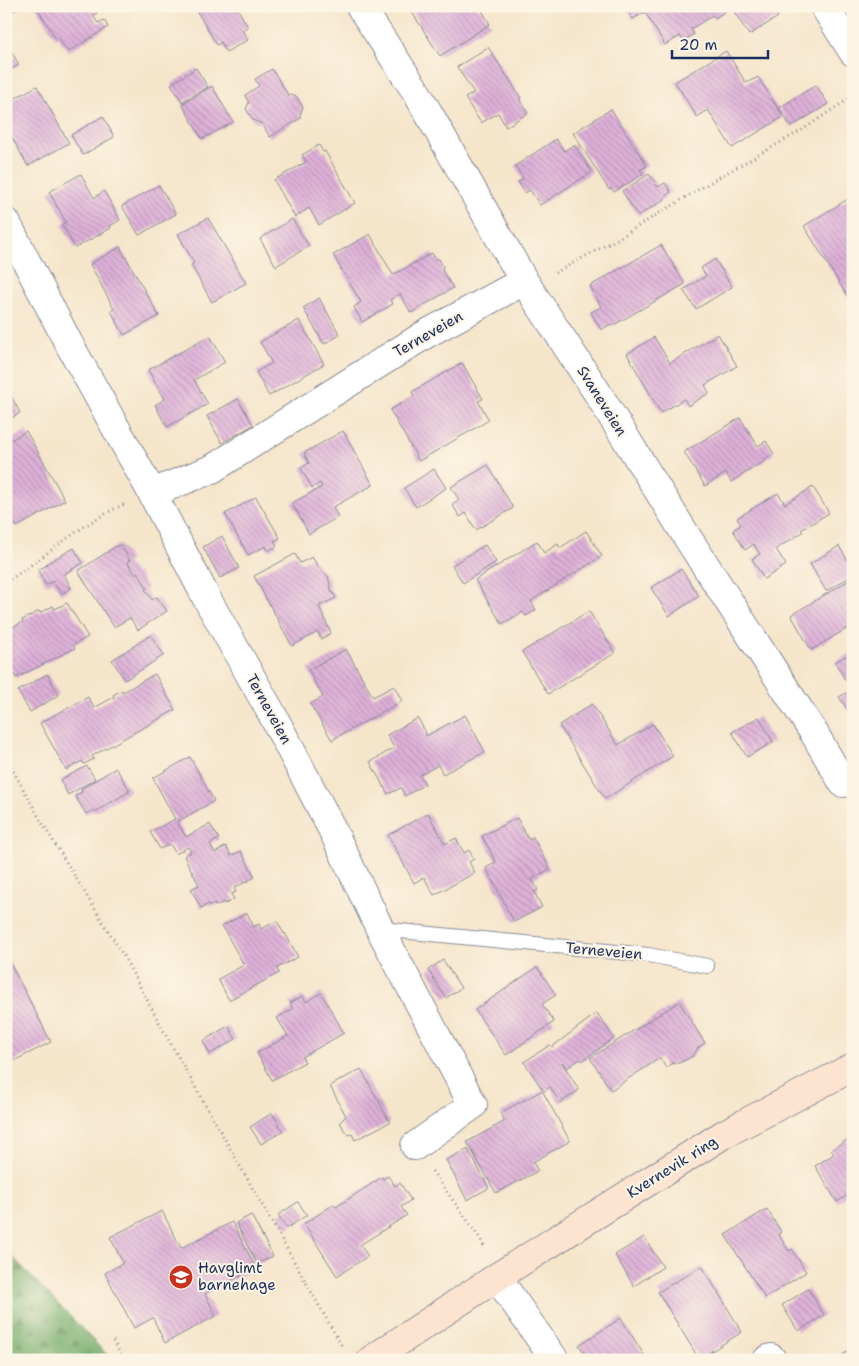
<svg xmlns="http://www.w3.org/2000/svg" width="859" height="1366" viewBox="0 0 859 1366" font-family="'Shantell Sans',sans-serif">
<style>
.forest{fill:url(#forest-firs);stroke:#476e64}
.building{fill:url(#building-back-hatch)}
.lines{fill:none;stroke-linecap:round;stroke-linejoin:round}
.service-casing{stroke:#888a94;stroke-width:16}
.minor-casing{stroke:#888a94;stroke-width:30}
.secondary-casing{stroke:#888a94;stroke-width:30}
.path{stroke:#888a94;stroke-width:3;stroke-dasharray:1 4;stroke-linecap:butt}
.service{stroke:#fff;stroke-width:14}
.minor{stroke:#fff;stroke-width:28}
.secondary{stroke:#fde4d1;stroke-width:28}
.labels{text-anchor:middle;stroke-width:4;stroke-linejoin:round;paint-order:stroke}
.street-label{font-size:15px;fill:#1b2f5e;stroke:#fcf5e5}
.poi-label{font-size:15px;fill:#1b2f5e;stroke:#fcf5e5;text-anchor:start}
</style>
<defs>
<pattern id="forest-firs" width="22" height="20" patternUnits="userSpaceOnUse" patternTransform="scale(1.25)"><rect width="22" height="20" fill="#73ac6a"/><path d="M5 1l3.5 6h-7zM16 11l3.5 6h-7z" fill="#5e8c5a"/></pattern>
<pattern id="building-back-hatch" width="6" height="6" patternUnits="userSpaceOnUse" patternTransform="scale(1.25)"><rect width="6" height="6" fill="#dfb1d9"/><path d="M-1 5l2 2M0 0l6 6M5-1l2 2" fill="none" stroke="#b490b3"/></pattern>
</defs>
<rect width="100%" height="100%" fill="#fcf5e5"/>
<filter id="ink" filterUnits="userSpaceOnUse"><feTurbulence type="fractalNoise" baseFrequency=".02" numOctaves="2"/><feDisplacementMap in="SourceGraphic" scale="10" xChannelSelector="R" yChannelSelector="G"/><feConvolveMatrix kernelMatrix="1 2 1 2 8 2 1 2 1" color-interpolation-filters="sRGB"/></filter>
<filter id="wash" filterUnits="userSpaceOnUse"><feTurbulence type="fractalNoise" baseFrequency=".0096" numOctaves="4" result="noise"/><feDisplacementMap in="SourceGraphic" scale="20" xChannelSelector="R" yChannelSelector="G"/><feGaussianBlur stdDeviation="1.12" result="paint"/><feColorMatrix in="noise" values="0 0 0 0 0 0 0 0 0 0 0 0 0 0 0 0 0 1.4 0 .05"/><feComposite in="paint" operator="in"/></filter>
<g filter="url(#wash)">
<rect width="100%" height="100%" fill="#f5e5cb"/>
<polygon class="forest" points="6,1250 112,1360 6,1360"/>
<g id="blocks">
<g class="building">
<polygon points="6,6 19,6 19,8 6,15"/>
<polygon points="36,6 93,6 97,13 93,16 98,23 104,20 108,27 68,52 58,37 56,39"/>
<polygon points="203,6 236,6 248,27 242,30 248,40 226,52 221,42 217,45 196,10"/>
<polygon points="408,6 477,6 479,10 481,9 490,24 440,56"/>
<polygon points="625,6 728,6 730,8 715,18 713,15 691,29 694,34 683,41 680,36 665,45 645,12 633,19"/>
<polygon points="733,6 771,6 778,17 749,35 731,7"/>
<polygon points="6,42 19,65 6,72"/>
<polygon points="488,47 521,98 519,99 528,113 506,127 498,113 481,123 465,98 474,93 457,67"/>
<polygon points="726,51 746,83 758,77 783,117 732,148 708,110 697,117 675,82"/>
<polygon points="196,68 208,87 182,102 171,84"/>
<polygon points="272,69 288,95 296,96 303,107 300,115 301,118 270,137 262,124 253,120 246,109 249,103 245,95 259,86 255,79"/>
<polygon points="816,85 828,104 791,127 779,108"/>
<polygon points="37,86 69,143 28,166 6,127 6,103"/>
<polygon points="212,86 233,122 202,139 182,104"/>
<polygon points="611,109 647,166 640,170 643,174 614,192 611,188 609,190 573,133"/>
<polygon points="103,116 114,137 83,155 71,135"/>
<polygon points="556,139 564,151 574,145 592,172 540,205 530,190 525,193 518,182 523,179 515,166"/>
<polygon points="319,145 323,152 325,151 355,203 319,225 309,208 295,217 274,180 306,162 302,155"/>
<polygon points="81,174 94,198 104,191 120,220 110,226 111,228 75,248 62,224 66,222 49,192"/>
<polygon points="649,174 658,187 665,183 671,192 664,197 665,199 638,216 622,191"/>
<polygon points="159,185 176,214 139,235 122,206"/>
<polygon points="853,196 853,305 804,226"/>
<polygon points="208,218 246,283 212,302 191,265 194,263 178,234"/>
<polygon points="292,219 309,246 276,266 260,239"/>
<polygon points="370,234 393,275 432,253 435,259 439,259 443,266 442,270 453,288 411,313 400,294 390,300 393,304 362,322 354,307 361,302 333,255"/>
<polygon points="661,245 685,284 612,326 611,324 601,330 591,312 601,307 590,286"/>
<polygon points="120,247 159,316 124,335 111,311 114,309 90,264"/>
<polygon points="715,259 732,287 696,309 683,290 706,276 701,268"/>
<polygon points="319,298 340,335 324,344 303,308"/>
<polygon points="299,320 324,364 269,396 256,372 272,363 260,342"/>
<polygon points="718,334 737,366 705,385 709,393 688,406 684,399 661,413 627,354 654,337 670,363"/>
<polygon points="210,336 225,362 194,380 208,404 167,427 155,405 165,399 148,370"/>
<polygon points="462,363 483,399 478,401 489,420 419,461 390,410 414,396 412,392"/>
<polygon points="6,391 8,393 9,392 20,413 6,421"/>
<polygon points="238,399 253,425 222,443 207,416"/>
<polygon points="740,418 758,446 766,441 774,454 765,459 766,460 731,482 726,473 705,486 684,452"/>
<polygon points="26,431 65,500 17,527 16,524 6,530 6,443"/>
<polygon points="343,431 373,485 333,507 338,517 309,534 292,503 322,487 320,483 312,488 301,468 309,463 304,453"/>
<polygon points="488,465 513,508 476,530 466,513 460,517 452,504 459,500 451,487"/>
<polygon points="434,469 446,488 416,507 404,488"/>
<polygon points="813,487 829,513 801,530 803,532 776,549 786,565 764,579 752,559 760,554 754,544 745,550 733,530 741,525 737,518 778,493 785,504"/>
<polygon points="256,497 280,538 274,541 277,546 268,551 266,546 248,555 225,514"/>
<polygon points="586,531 602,556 531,601 536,610 526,616 523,612 502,624 475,580 537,541 544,553 558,544 560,548"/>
<polygon points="222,536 239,568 220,578 203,547"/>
<polygon points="118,545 119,546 120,545 130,560 127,562 135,574 137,572 147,588 145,589 152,600 157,597 167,611 138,630 130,618 114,627 78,571"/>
<polygon points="485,545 496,562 463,583 452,565"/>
<polygon points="839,546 853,569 853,575 826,591 810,564"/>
<polygon points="74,548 83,563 64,574 71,588 61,594 53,581 46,585 38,570 47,565 46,564"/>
<polygon points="295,554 300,563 312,557 319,568 328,576 331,590 336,598 319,606 331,633 321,639 318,632 292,646 254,576"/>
<polygon points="681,569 699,596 669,616 651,588"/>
<polygon points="853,578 853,625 811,650 791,615"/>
<polygon points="67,603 88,637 73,645 75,648 16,678 6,659 6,628 12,626 13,627 23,622 22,620 39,611 40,613 53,606 55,609"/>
<polygon points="589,611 615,653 548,694 522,652"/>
<polygon points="151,635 164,655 125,680 112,660"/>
<polygon points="346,649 373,697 394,686 402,701 332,740 310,704 323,697 308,670"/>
<polygon points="853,652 853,677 846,681 835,662"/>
<polygon points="47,674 59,695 30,712 18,691"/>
<polygon points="155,674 175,710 92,756 94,759 84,764 82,761 66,770 40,723 88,697 94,708 114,697 113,695 122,690 123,692"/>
<polygon points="853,689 853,718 839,697"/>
<polygon points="592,704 618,745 653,724 673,756 605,799 559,725"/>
<polygon points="465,715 485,752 443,774 438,765 420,775 425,784 405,796 401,788 388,794 370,762 394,748 387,735 418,718 426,733 425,734 426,736"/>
<polygon points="759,717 773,742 747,757 732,732"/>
<polygon points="190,757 214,801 177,822 186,837 210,824 219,839 210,844 215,853 226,846 231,856 241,851 255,877 234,888 236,892 231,894 234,899 225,904 224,902 215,906 214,904 210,906 209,904 201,908 191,889 199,885 184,856 191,852 188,847 176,854 170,844 160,849 150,832 175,819 153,778"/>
<polygon points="87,766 95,779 68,795 60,780"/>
<polygon points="116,768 130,791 95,812 94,810 86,814 75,796 82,792 81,789"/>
<polygon points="428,813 445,844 456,838 464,853 469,850 474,859 469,862 475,873 434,895 424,877 414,883 388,835"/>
<polygon points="517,818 529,840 533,837 550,869 532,879 538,890 534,892 542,907 514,922 486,868 496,862 482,836"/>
<polygon points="247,913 254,927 259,924 261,929 277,921 284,934 285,933 298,957 277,968 279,973 229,1000 218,979 244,965 222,926"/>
<polygon points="6,955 51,1042 6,1065"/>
<polygon points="443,960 461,988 446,998 428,970"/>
<polygon points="537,967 556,995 542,1004 554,1022 506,1055 475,1010"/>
<polygon points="321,993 344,1033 302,1057 305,1062 272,1080 257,1053 288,1036 277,1018 293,1009 290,1003 303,996 306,1002"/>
<polygon points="679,1002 705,1043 698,1048 693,1056 679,1063 673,1063 666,1068 660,1058 611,1090 590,1058"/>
<polygon points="597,1013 614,1038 582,1061 580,1059 567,1068 562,1062 579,1090 560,1103 550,1087 543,1092 570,1141 533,1162 538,1171 496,1193 467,1142 505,1121 500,1113 543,1090 524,1062 550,1045 552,1047"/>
<polygon points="228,1026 236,1039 210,1054 203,1041"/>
<polygon points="361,1069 390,1122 355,1140 352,1134 349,1135 347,1132 346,1133 340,1122 346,1116 330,1086"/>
<polygon points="272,1113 283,1131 261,1144 250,1127"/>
<polygon points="850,1138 853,1138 853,1192 837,1202 815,1166 834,1154 831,1150"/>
<polygon points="468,1149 489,1188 467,1200 446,1160"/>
<polygon points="388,1176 395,1186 400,1183 411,1200 401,1207 407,1215 360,1245 368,1256 337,1276 304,1224 334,1204 336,1207 382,1177 383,1179"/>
<polygon points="298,1202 307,1215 287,1228 278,1215"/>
<polygon points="767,1209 781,1232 778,1234 789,1251 792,1249 806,1272 765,1298 725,1235"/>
<polygon points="162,1211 181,1248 232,1222 256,1268 205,1294 216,1316 165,1343 153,1318 134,1328 105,1273 123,1263 110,1237"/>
<polygon points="251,1215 273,1256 257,1264 236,1223"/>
<polygon points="644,1237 663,1267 634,1286 615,1255"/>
<polygon points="702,1266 742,1332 699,1359 658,1292"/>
<polygon points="808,1289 824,1315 798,1331 782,1305"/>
<polygon points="621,1318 647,1360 589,1360 579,1345"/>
<polygon points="853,1348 853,1360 835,1360"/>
</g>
</g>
</g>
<g filter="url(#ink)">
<use href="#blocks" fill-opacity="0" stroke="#888a94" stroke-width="1"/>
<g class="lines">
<defs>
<polyline id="service" points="380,929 648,955 707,966"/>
<g id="minor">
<polyline points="360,6 417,93 524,281 595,389 689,540 814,733 843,783 853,778"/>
<polyline points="824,6 853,52"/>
<polyline points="6,222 68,342 152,493 206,597 272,714 332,829 380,929 473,1105 415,1146"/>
<polyline points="152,493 212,469 426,334 524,281"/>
<polyline points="497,1277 555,1360"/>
<polyline points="767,1360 771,1358"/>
</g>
<polyline id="secondary" points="371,1360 497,1277 724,1134 853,1067"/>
</defs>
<use href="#service" class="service-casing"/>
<use href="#minor" class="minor-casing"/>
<use href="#secondary" class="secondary-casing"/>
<g class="path">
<polyline points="555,273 617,239 716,179 802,130 853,96"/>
<path d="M6,582C46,557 81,523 125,504"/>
<polyline points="6,758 41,821 123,955 167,1037 343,1348"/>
<polyline points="432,1171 480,1238 485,1249"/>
<polyline points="113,1341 124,1360"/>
</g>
<use href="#service" class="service"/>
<use href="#minor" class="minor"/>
<use href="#secondary" class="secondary"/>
</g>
</g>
<defs>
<symbol id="school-disc" viewBox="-11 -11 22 22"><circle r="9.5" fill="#c8321e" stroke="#fcf5e5"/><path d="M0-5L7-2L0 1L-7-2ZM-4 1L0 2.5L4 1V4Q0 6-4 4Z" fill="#fff"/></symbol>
</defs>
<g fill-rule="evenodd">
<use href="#school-disc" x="167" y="1263" width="28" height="28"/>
</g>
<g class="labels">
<g class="street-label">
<text transform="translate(428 334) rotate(-30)" y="5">Terneveien</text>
<text transform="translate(602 401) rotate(58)" y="5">Svaneveien</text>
<text transform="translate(269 709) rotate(61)" y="5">Terneveien</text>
<text transform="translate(604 951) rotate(5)" y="5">Terneveien</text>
<text transform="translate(672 1167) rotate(-32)" y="5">Kvernevik ring</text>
</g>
<g class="poi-label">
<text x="198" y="1273">Havglimt<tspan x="198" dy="17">barnehage</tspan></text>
</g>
</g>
<rect width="859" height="1366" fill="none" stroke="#fcf5e5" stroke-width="25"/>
<path d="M672 50v8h96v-8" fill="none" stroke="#1b2f5e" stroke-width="2.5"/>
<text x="679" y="50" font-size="15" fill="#1b2f5e" stroke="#fcf5e5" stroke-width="4" paint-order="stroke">20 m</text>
</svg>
